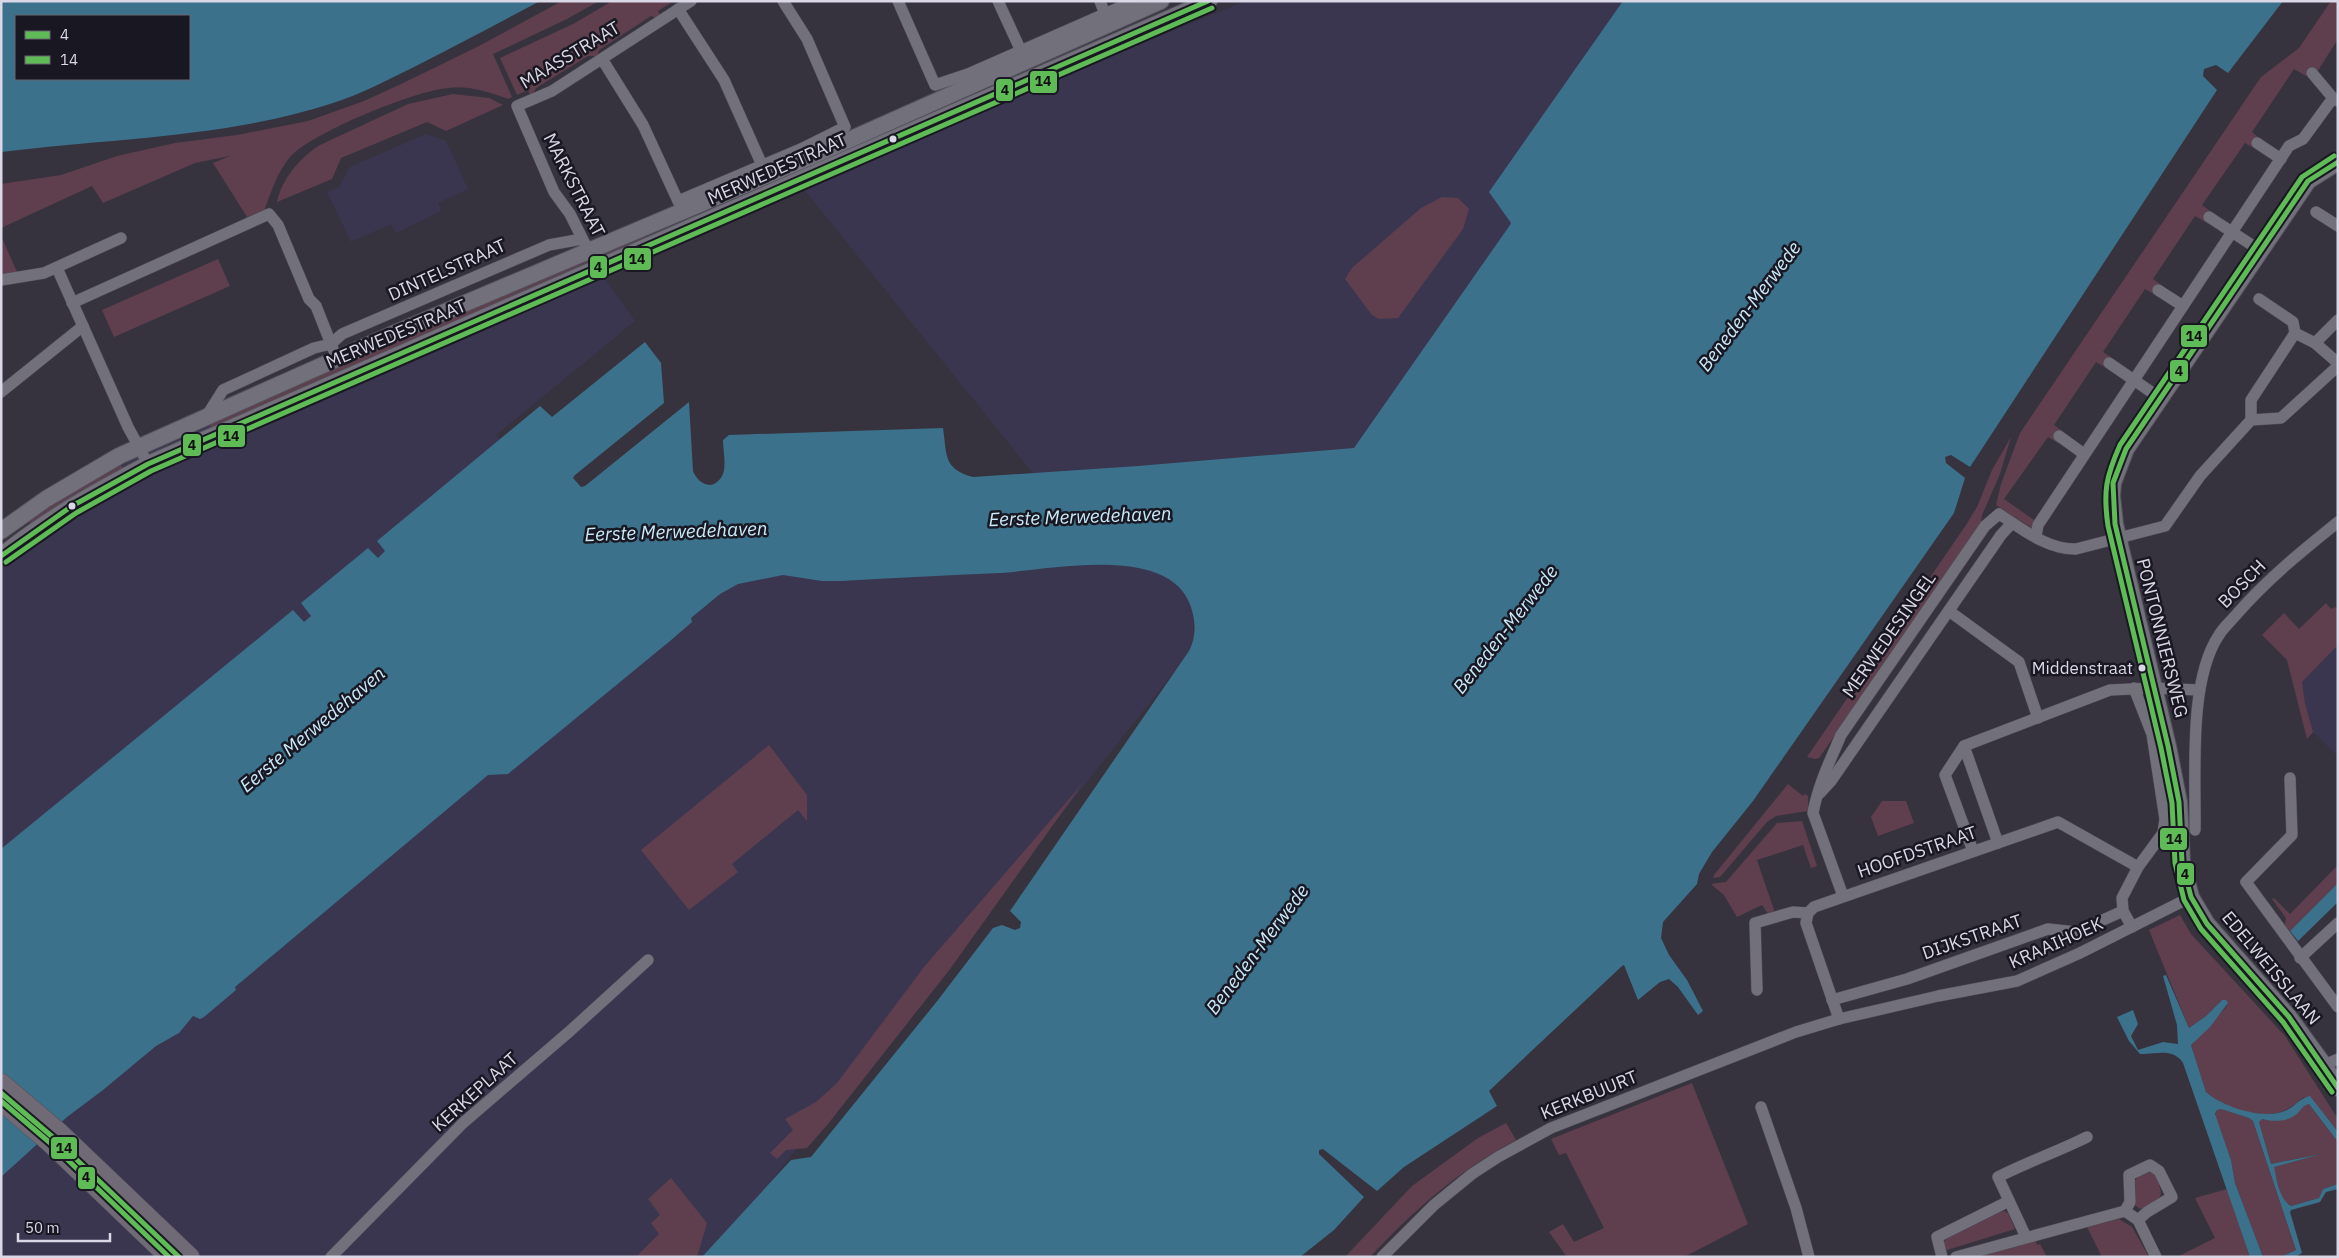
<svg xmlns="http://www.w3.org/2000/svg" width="2339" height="1258" viewBox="0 0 2339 1258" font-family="'IBM Plex Sans',sans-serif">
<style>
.built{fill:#3a3650}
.green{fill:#5f3f4d}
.water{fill:#3c718b;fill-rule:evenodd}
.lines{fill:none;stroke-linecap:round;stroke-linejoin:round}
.street-casing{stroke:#53505c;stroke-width:12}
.secondary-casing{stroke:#53505c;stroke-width:18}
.primary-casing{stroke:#53505c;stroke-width:20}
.street{stroke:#72717b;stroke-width:11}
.secondary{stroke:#72717b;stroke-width:16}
.primary{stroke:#706a77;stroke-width:19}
.bus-1-casing{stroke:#191822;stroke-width:9}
.bus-2-casing{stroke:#191822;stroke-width:9}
.bus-1{stroke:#5fbb56;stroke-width:5}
.bus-2{stroke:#5fbb56;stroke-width:5}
.bus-dot{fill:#dad7e7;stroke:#191822;stroke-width:2}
.labels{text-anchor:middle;stroke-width:5;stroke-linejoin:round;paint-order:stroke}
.bus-label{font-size:17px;fill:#dad7e7;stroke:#191822;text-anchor:end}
.street-label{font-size:18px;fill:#dad7e7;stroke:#191822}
.water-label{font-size:19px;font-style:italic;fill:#c9eafb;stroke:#191822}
.line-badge{stroke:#191822;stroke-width:2}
.pale-badge-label{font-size:14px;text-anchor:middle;font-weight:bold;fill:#111}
</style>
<rect width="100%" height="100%" fill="#36333f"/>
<g class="built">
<polygon points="1245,1 1671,1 1366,447 1036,477 803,188 910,139"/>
<polygon points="426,134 446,141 468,189 438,203 441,211 396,233 391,224 351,242 327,192 339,187 350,167"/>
<polygon points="595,265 635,321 496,435 565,514 718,573 1094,548 1162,575 1185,590 1194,609 1193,648 711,1257 1,1257 1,570 130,458"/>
<polygon points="2338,645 2338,756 2313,732 2305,703 2302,682"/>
</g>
<g class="green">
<path d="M562,1H599L567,19L493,54L512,97L508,99C490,92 467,85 448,88C414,91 314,132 291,156C277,171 271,193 264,211L247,217L213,163L230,156L195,163L103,203L92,186L1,228V184L61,175L117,156L175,143L237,135L308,121L364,101L401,84L477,47Z"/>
<polygon points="612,1 672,2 658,11 660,15 656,18 651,16 599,50 597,56 588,56 536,88 533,93 530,95 528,90 517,95 500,58 575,23"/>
<polygon points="2331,1 2338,1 2338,39 2317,72 2312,69 2306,76 2294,69 2252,132 2263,141 2257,150 2245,143 2202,205 2213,213 2207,223 2195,216 2153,279 2164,287 2157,296 2145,289 2103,352 2112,358 2106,368 2096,362 2054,425 2065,433 2058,443 2048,437 2004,499 2034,520 2032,528 1996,505 2001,484 2020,433 2261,77 2299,48"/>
<path d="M453,94L489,98L503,105L446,131L427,122L341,158L332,179L277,202C282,178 301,157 320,145L408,104Z"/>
<polygon points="1442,197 1458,198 1469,209 1463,229 1398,318 1379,319 1372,315 1345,279 1352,268 1421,208"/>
<polygon points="1,236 18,274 1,276"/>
<polygon points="639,237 649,237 212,431 209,423"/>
<polygon points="218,259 230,286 114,337 102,310"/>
<polygon points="2011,437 2000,474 1982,515 1980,530 1819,758 1815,759 1807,757 1966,525 1977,507 1992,470"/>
<polygon points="120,463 124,470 31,524 29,522 30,517"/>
<polygon points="2326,603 2331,609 2335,607 2338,609 2338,645 2302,682 2305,703 2313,732 2307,739 2287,660 2262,635 2284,613 2299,629"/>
<polygon points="769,745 807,795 807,821 798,810 732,864 738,872 689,910 641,850"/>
<polygon points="1083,783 950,969 828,1124 807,1148 786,1150 777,1159 770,1153 793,1130 785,1119 816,1102 837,1083 924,967"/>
<polygon points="1788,784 1803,796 1805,794 1808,796 1808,811 1776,816 1767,822 1720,877 1713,878 1714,875"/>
<polygon points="1882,801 1906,801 1914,823 1878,836 1871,817"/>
<polygon points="1802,821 1817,866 1811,868 1803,845 1757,860 1775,913 1769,915 1762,905 1737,917 1724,895 1711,884 1726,882 1777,823"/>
<polygon points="2338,865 2338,883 2290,931 2285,925 2286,918 2272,899 2274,898 2290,914"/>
<path d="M2180,915L2191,934L2285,1036L2338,1119V1132L2304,1097C2297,1102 2290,1109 2281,1112C2257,1119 2224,1107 2206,1092L2191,1045L2227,1006L2222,1000L2206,1016L2189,1028L2149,930Z"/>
<polygon points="1692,1083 1748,1224 1684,1257 1567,1257 1549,1232 1563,1224 1574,1242 1604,1228 1566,1153 1559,1155 1551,1139"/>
<polygon points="2305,1104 2309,1104 2338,1142 2338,1184 2323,1189 2319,1198 2291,1206 2282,1199 2273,1167 2320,1154 2271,1164 2259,1122 2261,1119 2267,1120 2298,1112"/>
<polygon points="2221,1109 2249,1118 2253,1121 2296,1250 2280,1257 2263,1257 2235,1183 2231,1160 2215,1116 2217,1110"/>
<path d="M1506,1123L1516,1140C1459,1170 1414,1210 1370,1257H1345L1412,1186L1478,1138Z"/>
<path d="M2149,1172L2154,1174C2166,1198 2163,1198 2140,1209L2135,1205L2136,1199L2135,1181L2138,1176Z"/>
<polygon points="671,1178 707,1223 697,1257 636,1257 659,1234 651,1223 660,1215 648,1199"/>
<polygon points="2227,1189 2250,1257 2177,1257 2215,1238 2195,1198"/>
<polygon points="2004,1211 2008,1213 2015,1229 1947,1250 1943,1243 1948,1237 1998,1212"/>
<polygon points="2119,1219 2132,1227 2149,1257 2102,1257 2087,1227"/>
<polygon points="2036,1241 2037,1245 2040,1244 2047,1257 1975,1257"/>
</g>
<g class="water">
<path d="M1,1H540C499,23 457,45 416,66C389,79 362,94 333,103C227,138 112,138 1,152ZM16,16H189V79H16Z"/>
<path d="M1623,1H2283L2228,73L2216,65L2204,69L2203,76L2217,90L1970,467L1951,455L1945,457L1946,463L1965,478L1954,513L1753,801L1712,852L1699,874L1697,884L1663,922L1661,938L1669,955L1687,980L1703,1011L1698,1015L1678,987L1669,979L1660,982L1638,1000L1624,965L1622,966L1489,1091L1497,1106L1404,1167L1377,1191L1323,1149L1319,1150V1154L1364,1197L1334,1230L1300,1257H702L791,1160L811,1157L938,1000L993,928L1002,925L1015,930L1020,928L1021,922L1010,911L1189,651C1196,637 1196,623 1191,607C1170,543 1050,570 1000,573C947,575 894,578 841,581H822L783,575L738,584L720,594L691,618L692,622L670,641L508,774L488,775L235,987L236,990L204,1017L200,1019L193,1016L179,1033L156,1046L103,1090L67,1117L1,1177V849L293,610L304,622L311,616L301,603L368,548L378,558L385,551L377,541L540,406L552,417L645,342L661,363L664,403L575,475L573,478L581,487L585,486L689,402L693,471C698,484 713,492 722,476C727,467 723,450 723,440L729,435L943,428C947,455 943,469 973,477L1138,466L1354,448L1510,225L1511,223L1489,192Z"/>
<polygon points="2338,883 2338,902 2298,941 2290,931"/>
<path d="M2166,975L2189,1028L2206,1016L2222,1000H2226L2228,1003L2210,1027L2191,1045L2206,1092C2223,1107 2265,1121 2287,1110C2295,1106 2300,1098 2310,1096L2338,1132V1142L2309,1104C2303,1105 2301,1110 2297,1114C2287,1122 2273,1122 2262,1119L2259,1122L2271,1164L2321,1154L2274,1167C2277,1180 2279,1199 2291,1206L2319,1198L2323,1189L2338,1184V1189L2326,1192L2320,1202L2291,1210L2290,1212L2302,1253L2295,1257H2280L2296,1250L2253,1121L2249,1118L2221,1109L2217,1110L2215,1114L2231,1160L2235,1183L2263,1257H2250L2183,1063C2172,1047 2156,1055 2140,1054L2129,1041L2117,1017L2133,1010L2138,1024L2131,1036L2138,1050L2163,1042L2178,1044L2177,1025L2163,976Z"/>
</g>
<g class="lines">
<defs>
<g id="street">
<polyline points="898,1 935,85 968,74 1134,1"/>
<polyline points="998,1 1021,51"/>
<polyline points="1100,1 1105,14"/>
<polyline points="678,9 724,80 762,165"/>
<polyline points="602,59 643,125 678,201"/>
<polyline points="2312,73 2333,98"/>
<polyline points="2257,143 2281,159"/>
<polyline points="678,201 803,148 845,127 807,39 783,1"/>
<polyline points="2316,212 2338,226"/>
<polyline points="2209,217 2261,251"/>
<polyline points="585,244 570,214 554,192 517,106 552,91 691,1"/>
<polyline points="57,268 128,427 148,464"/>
<polyline points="1,280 44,273 121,238"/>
<polyline points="2158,290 2183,306"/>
<polyline points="72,303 269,214 278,225 309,299 316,306 333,349"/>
<polyline points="2295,333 2315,343 2338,320"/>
<polyline points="2315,343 2338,363"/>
<polyline points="2109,363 2160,398"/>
<polyline points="1,392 83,326"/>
<polyline points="206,417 223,390 314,348 331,344 342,334 549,245 582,239"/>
<polyline points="2251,420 2281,418 2338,366"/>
<polyline points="2059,436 2084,454"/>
<polyline points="2036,536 2038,525 2289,146 2303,139 2333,98 2338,101"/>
<polyline points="1949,611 2019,662 2038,718"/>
<polyline points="1964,746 2110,690 2154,688 2199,690"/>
<polyline points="2290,778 2292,835 2246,882 2338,1007"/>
<polyline points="1820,793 1831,781 2001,535 2012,523"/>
<path d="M2195,830C2196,775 2188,681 2219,635C2223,628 2231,621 2236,615C2266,580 2302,551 2338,522"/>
<polyline points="1973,851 1945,775 1964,746 1998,843"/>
<path d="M1843,896L1813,813C1818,785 1830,761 1841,735L1985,526L1999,514C2022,529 2048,550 2076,549L2165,526L2200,476L2251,420V400L2295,333L2293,322L2259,299"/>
<polyline points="2132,927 2123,911 2122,898 2138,867 2163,833 2165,819 2152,734 2134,688"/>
<polyline points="2300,958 2338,923"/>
<polyline points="1757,990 1755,923 1793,912 1808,913"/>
<polyline points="1832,1000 1907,979 2048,929 2076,932 2123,911"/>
<polyline points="1839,1019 1806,923 1808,913 1814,907 2058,822 2138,867"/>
<polyline points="2324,1065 2338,1059"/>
<polyline points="1761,1107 1796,1208 1809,1257"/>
<polyline points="2125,1211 2130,1202 2129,1175 2150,1165 2159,1171 2172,1197 2147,1212 2138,1220"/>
<path d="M2026,1237L1998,1177C2027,1162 2057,1152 2087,1137"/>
<polyline points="331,1257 463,1123 570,1031 648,960"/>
<polyline points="1382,1257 1434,1205 1472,1174 1498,1157 1551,1128 1796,1032 1839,1019 1938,996 2017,981 2080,953 2191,897"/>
<polyline points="1942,1257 1937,1237 2009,1201"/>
<polyline points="1956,1257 2125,1211 2138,1220 2156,1257"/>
</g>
<g id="secondary">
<polyline points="2338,162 2308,181 2126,449 2113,483 2112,496 2115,524 2168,746 2179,802 2182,862 2191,897 2207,924 2289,1017 2324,1065 2338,1088"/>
<polyline points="1,531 46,499 119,456 395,333 813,156 1161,1"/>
<path d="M1,556C47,519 96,491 148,464L1209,1"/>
</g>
<g id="primary">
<polyline points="1,1083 60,1133 190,1257"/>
<polyline points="1,1101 49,1142 169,1257"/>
</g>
</defs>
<use href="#street" class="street-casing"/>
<use href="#secondary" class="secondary-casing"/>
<use href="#primary" class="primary-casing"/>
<use href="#street" class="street"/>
<use href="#secondary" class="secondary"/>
<use href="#primary" class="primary"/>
<defs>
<g id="bus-1">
<polyline points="2338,162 2308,181 2126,449 2113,483 2115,524 2168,746 2179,802 2182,862 2191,897 2207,924 2289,1017 2338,1088"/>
<polyline points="1,556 72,506 148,464 1208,1"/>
<polyline points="1,1101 49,1142 169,1257"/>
</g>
<g id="bus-2">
<polyline points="6,562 76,513 151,471 1212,8"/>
<path d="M2332,1092L2283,1022L2201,929L2184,900L2175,863L2172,803L2161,748L2108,526C2103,491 2106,477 2120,445L2302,177L2334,156"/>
<polyline points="1,1093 55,1139 179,1257"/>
</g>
</defs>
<use href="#bus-1" class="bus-1-casing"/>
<use href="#bus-2" class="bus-2-casing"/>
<use href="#bus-1" class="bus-1"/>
<use href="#bus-2" class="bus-2"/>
</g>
<g class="bus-dot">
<circle cx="893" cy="139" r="4.5"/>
<circle cx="72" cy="506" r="4.5"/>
<circle cx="2142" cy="668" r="4.5"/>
</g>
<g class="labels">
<g class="bus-label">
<text x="2133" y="674">Middenstraat</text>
</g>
<g class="street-label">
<text transform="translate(570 55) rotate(-31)" y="6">MAASSTRAAT</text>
<text transform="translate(777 169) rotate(-24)" y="6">MERWEDESTRAAT</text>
<text transform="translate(574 185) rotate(63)" y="6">MARKSTRAAT</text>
<text transform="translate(447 270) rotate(-24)" y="6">DINTELSTRAAT</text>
<text transform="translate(396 334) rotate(-23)" y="6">MERWEDESTRAAT</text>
<text transform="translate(2242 584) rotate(-46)" y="6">BOSCH</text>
<text transform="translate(1889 635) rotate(-55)" y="6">MERWEDESINGEL</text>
<text transform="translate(2162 638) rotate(76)" y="6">PONTONNIERSWEG</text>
<text transform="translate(1917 852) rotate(-19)" y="6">HOOFDSTRAAT</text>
<text transform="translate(1972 937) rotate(-19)" y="6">DIJKSTRAAT</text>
<text transform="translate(2056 943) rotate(-24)" y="6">KRAAIHOEK</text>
<text transform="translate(2271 968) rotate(50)" y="6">EDELWEISSLAAN</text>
<text transform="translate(475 1092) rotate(-42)" y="6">KERKEPLAAT</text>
<text transform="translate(1589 1095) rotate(-22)" y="6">KERKBUURT</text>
</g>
<g class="water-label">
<text transform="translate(1749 306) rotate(-53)" y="7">Beneden-Merwede</text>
<text transform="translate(1080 516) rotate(-2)" y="7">Eerste Merwedehaven</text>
<text transform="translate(676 531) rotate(-2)" y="7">Eerste Merwedehaven</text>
<text transform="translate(1505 629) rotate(-52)" y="7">Beneden-Merwede</text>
<text transform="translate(312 729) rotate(-40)" y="7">Eerste Merwedehaven</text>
<text transform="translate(1257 949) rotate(-53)" y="7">Beneden-Merwede</text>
</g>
</g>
<g class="line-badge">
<rect x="1029" y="70" width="29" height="24" rx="5" fill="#5fbb56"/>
<rect x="995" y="78" width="19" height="24" rx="5" fill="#5fbb56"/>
<rect x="623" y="247" width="29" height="24" rx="5" fill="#5fbb56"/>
<rect x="589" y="255" width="19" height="24" rx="5" fill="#5fbb56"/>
<rect x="2180" y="324" width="28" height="24" rx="5" fill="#5fbb56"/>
<rect x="2169" y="359" width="20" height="24" rx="5" fill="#5fbb56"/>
<rect x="217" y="424" width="29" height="24" rx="5" fill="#5fbb56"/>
<rect x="182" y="433" width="20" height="24" rx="5" fill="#5fbb56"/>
<rect x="2159" y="827" width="29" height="24" rx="5" fill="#5fbb56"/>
<rect x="2176" y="862" width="19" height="24" rx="5" fill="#5fbb56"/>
<rect x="50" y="1136" width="28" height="24" rx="5" fill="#5fbb56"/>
<rect x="77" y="1166" width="19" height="24" rx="5" fill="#5fbb56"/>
</g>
<g class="pale-badge-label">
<text x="1043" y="86">14</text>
<text x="1005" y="95">4</text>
<text x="637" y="264">14</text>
<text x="598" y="272">4</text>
<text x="2194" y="341">14</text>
<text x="2179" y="376">4</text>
<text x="231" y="441">14</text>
<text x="192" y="450">4</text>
<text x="2174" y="844">14</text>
<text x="2185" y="879">4</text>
<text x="64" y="1153">14</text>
<text x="86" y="1182">4</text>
</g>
<rect width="2339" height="1258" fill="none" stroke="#dad7e7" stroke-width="5"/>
<rect x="15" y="15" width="175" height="65" fill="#191822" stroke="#666471"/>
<rect x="25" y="31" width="25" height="8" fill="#5fbb56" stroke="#666471"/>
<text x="60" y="40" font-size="15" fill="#dad7e7">4</text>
<rect x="25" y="56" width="25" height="8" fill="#5fbb56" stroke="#666471"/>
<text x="60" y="65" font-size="15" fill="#dad7e7">14</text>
<path d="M18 1233v8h92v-8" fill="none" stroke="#dad7e7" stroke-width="2.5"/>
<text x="25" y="1233" font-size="15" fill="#dad7e7" stroke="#191822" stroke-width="4" paint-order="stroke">50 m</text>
</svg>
